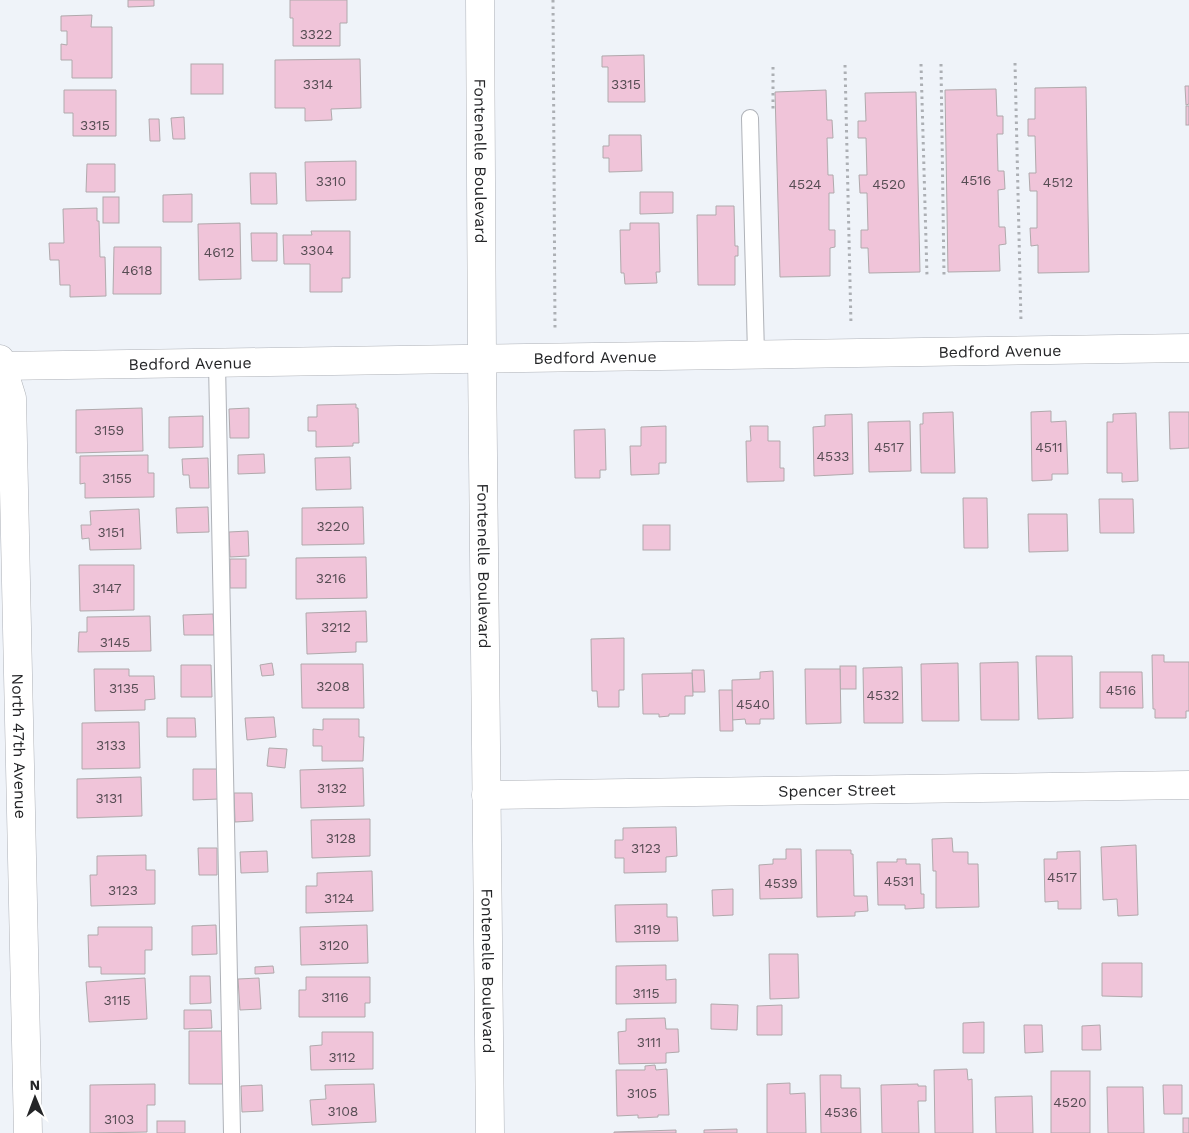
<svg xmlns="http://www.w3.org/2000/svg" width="1189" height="1133" viewBox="0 0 1189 1133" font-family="'Work Sans',sans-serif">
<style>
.building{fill:#f0c4d9;stroke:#b0a9ac}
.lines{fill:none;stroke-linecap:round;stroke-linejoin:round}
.lane-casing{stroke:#afb2b8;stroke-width:18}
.street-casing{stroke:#afb2b8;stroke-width:29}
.secondary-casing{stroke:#afb2b8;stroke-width:29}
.path{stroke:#acafb4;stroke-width:3;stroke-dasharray:2.5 4;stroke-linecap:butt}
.lane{stroke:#fff;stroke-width:16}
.street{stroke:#fff;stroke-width:28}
.secondary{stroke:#fff;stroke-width:28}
.labels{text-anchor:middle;stroke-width:5;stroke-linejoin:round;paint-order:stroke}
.number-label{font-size:14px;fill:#574d54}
.street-label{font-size:16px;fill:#242527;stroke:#fff}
</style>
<rect width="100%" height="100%" fill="#eff3f9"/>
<g class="building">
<polygon points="128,0 154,0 154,6 128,7"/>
<polygon points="290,0 347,0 347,23 340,23 340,46 293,46 293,18 290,18"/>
<polygon points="92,15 91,27 112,27 112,78 72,78 72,60 61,60 61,44 67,45 67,31 61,31 61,16"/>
<polygon points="644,55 645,102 608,102 608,67 602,67 602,56"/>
<polygon points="360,59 361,108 331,109 332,120 305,121 305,108 275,108 275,60"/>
<rect x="191" y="64" width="32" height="30"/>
<polygon points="1185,86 1189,86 1189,104 1186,105"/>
<polygon points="1086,87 1089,272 1038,273 1038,245 1031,246 1030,228 1037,228 1037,191 1030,191 1029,173 1036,173 1035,136 1028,136 1028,119 1035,119 1035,88"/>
<polygon points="996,89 997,116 1003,116 1003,134 997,134 998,171 1004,171 1005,189 998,190 999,227 1005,227 1006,244 999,245 1000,271 948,272 945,90"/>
<polygon points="64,90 116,90 116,136 73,136 73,113 64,113"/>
<polygon points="826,90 827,120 832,120 833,138 827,138 828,175 833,175 834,193 829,193 829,230 835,230 835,247 830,248 830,276 780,277 775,92"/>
<polygon points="916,92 920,272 869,273 868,248 861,248 861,230 868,230 867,193 860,193 859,175 867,175 866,138 858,138 858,121 866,121 865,93"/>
<rect x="1186" y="106" width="3" height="19"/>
<polygon points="184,117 185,139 173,139 171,118"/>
<polygon points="149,119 159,119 160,141 150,141"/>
<polygon points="609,135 641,135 642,171 609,172 609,158 603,158 603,146 609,146"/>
<polygon points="356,161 356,200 306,201 305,162"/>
<polygon points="87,164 115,164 115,192 86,192"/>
<polygon points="250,173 276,173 277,204 251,204"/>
<polygon points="640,192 673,192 673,213 640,214"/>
<polygon points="192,194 192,222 163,222 163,195"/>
<rect x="103" y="197" width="16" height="26"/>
<polygon points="716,206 734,206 735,246 738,246 738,256 735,256 735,285 698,285 697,215 716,215"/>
<polygon points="97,208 97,221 99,221 100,257 105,257 106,296 70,297 70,285 60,285 59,260 50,260 49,243 64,243 63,209"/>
<polygon points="240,223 241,279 199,280 198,224"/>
<polygon points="630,223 659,223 660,272 656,272 657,283 625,284 624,273 621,273 620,230 630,230"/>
<polygon points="311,231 350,231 350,278 342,278 342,292 310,292 310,264 284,264 283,235 312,235"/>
<polygon points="251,233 277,233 277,261 252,261"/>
<polygon points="114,247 161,247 161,294 113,294"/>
<polygon points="356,404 356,408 358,408 359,443 353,443 353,446 316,447 316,431 308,431 308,417 317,417 317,405"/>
<polygon points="142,408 143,451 76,453 76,410"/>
<polygon points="249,408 249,438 230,438 229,409"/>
<polygon points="1051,411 1051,422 1066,421 1068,474 1052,474 1052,480 1032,481 1031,412"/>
<polygon points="953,412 955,473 921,473 920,424 923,424 923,413"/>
<polygon points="1169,412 1189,412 1189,448 1170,449"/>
<polygon points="1136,413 1138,481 1122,482 1122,473 1107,473 1107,422 1113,422 1113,414"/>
<polygon points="852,414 853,474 814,476 813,427 825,426 825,415"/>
<polygon points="203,416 203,447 169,448 169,417"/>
<polygon points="910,421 911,471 869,472 868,422"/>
<polygon points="666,426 666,463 659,463 659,474 631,475 630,446 641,446 641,427"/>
<polygon points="750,426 768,426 768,441 780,441 780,468 784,468 784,481 747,482 746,441 751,441"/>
<polygon points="605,429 606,470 600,470 600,478 575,478 574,430"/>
<polygon points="264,454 265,473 238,474 238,455"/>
<polygon points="148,455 148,473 154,473 154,497 85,498 85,483 80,484 80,456"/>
<polygon points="350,457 351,489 316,490 315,458"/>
<polygon points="208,458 209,488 190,488 189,475 183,475 182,459"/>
<polygon points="963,498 987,498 988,548 964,548"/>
<polygon points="1099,499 1133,499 1134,533 1100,533"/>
<polygon points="208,507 209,532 177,533 176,508"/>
<polygon points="363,507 364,544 302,545 302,508"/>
<polygon points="139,509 141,549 90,550 89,538 82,539 81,525 91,525 90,511"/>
<polygon points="1028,514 1067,514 1068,551 1029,552"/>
<rect x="643" y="525" width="27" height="25"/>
<polygon points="248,531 249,556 230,557 229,532"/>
<polygon points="366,557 367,598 296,599 296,558"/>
<rect x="230" y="559" width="16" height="29"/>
<polygon points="79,565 134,565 134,610 80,611"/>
<polygon points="366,611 367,642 356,642 356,652 307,654 306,613"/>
<polygon points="213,614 214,635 184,635 183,615"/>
<polygon points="150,616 151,651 78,652 79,632 87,632 87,617"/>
<polygon points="624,638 624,690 619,690 619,707 598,707 597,691 592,691 591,639"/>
<polygon points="1152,655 1164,655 1164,662 1189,662 1189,711 1186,711 1186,718 1155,718 1155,709 1153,709"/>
<polygon points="1036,656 1072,656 1073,718 1038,719"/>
<polygon points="1018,662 1019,720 981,720 980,663"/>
<polygon points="272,663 274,675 262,676 260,665"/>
<polygon points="958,663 959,721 922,721 921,664"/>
<polygon points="301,664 363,664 364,708 302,708"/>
<polygon points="181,665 211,665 212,697 181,697"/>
<rect x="840" y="666" width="16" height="23"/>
<polygon points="902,667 903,723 864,723 863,668"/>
<polygon points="94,669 129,669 129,676 154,676 155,699 145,700 145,710 95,711"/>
<polygon points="805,669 840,669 841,723 806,724"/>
<polygon points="692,670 704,670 705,692 693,692"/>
<polygon points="773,671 774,719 760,719 760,724 746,724 745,719 732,720 732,680 760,679 760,672"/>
<polygon points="1100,672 1142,672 1143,708 1100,708"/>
<polygon points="692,673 693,696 685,696 685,714 669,714 669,716 659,717 659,714 643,714 642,674"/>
<polygon points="719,690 732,690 733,731 720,731"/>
<polygon points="274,717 276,737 247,740 245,718"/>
<polygon points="167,718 195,718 196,737 167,737"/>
<polygon points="323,719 359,719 359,737 364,737 363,761 322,761 322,746 313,746 313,729 323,730"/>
<polygon points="139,722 140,768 82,769 82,723"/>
<polygon points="269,748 287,749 285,768 267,766"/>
<polygon points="363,768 364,806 301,808 300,770"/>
<polygon points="193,769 218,769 219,799 193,800"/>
<polygon points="141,777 142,816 77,818 77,779"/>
<polygon points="234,793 252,793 253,821 235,822"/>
<polygon points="370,819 370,856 312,858 311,820"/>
<polygon points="676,827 677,856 666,857 666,872 624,873 624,858 615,858 615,840 623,840 623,828"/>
<polygon points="952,838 953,852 968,852 968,864 978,864 979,907 936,908 936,871 933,871 932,839"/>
<polygon points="1136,845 1138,915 1118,916 1117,899 1103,900 1101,847"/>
<polygon points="198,848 217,848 217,875 199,875"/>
<polygon points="786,849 801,849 802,898 760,899 759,865 773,864 773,859 786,859"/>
<polygon points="816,850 851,850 851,854 853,854 854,896 867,896 868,911 855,912 855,916 817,917"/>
<polygon points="267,851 268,872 241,873 240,852"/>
<polygon points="1080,851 1081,909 1058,909 1058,901 1045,902 1044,859 1057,859 1057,852"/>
<polygon points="146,855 146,870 155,870 155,904 91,906 90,875 97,875 97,856"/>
<polygon points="897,859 906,859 906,864 920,864 921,894 924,894 924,908 905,909 905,905 878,905 877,862 897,862"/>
<polygon points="372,871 373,911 306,913 306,886 317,886 317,873"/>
<polygon points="733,889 733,915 713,916 712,890"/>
<polygon points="667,904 667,917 677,917 678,941 616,942 615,905"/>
<polygon points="216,925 217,954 192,955 192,926"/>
<polygon points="367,925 368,963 301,965 300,927"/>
<polygon points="98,927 152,927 152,950 145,950 145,974 101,974 101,967 89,967 88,935 98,935"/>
<polygon points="769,954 798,954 799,998 770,999"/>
<polygon points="1102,963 1142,963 1142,997 1102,996"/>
<polygon points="666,965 666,980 676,979 676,1003 616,1004 616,966"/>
<polygon points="273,966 274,973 255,974 255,967"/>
<polygon points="190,976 210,976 211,1003 190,1004"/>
<polygon points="306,977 370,977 370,1003 365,1003 365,1017 299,1017 299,990 306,990"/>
<polygon points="145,978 147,1019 89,1022 86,982"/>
<polygon points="259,978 261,1009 240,1010 238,979"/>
<polygon points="711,1004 738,1005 737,1030 711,1029"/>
<polygon points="782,1005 782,1035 757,1035 757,1006"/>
<polygon points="184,1010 211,1010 212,1028 184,1029"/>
<polygon points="665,1018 666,1029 678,1029 679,1052 666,1053 666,1063 619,1064 618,1032 626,1031 626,1019"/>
<polygon points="984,1022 984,1053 963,1053 963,1023"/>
<polygon points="1024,1025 1042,1025 1043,1052 1025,1053"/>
<polygon points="1100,1025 1101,1050 1082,1050 1082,1026"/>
<polygon points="189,1031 223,1031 224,1084 189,1084"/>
<polygon points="322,1032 373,1032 373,1069 311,1070 310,1046 322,1045"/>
<polygon points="655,1065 656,1070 667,1069 669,1115 658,1115 658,1117 638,1118 638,1115 617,1116 616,1070 645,1070 645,1066"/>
<polygon points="967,1069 968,1080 972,1079 973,1133 935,1133 934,1070"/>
<rect x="1051" y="1071" width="39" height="62"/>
<polygon points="820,1075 841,1075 841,1088 860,1088 861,1133 821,1133"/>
<polygon points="790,1083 790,1094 805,1093 806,1133 767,1133 767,1084"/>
<polygon points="155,1084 155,1105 147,1105 147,1132 90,1133 90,1085"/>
<polygon points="374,1084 376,1122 312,1125 310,1100 326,1099 325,1085"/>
<polygon points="918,1084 918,1086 926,1086 926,1101 918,1101 919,1133 882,1133 881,1085"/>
<polygon points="262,1085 263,1111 242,1112 241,1086"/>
<polygon points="1163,1085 1182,1085 1182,1114 1164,1114"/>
<polygon points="1107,1087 1143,1087 1144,1133 1108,1133"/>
<polygon points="1032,1096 1033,1133 996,1133 995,1097"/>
<rect x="1183" y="1118" width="6" height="15"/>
<rect x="157" y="1121" width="28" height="12"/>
<polygon points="737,1129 737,1133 704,1133 704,1130"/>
<polygon points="676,1130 676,1133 614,1133 614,1132"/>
</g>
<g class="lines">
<defs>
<g id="lane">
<polyline points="750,118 756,354"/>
<polyline points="217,363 232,1133"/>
</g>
<g id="street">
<path id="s1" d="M0,359L12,398L28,1133"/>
<path id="s2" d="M486,795L1189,785"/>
</g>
<g id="secondary">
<path id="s3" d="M480,0L482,358L490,1133"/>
<path id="s4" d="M0,366L1189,348"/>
</g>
</defs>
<use href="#lane" class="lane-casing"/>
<use href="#street" class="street-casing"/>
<use href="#secondary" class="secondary-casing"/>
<g class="path">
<polyline points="553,0 555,329"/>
<polyline points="1015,63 1021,322"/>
<polyline points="921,64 927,276"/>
<polyline points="941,64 944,276"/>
<polyline points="845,65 851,325"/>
<polyline points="773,67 773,111"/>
</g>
<use href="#lane" class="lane"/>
<use href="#street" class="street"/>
<use href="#secondary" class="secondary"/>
</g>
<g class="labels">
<g class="number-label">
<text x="316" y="39">3322</text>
<text x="318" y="89">3314</text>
<text x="626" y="89">3315</text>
<text x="95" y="130">3315</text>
<text x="976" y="185">4516</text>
<text x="331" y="186">3310</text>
<text x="1058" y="187">4512</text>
<text x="805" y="189">4524</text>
<text x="889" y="189">4520</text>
<text x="317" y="255">3304</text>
<text x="219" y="257">4612</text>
<text x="137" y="275">4618</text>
<text x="109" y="435">3159</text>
<text x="889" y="452">4517</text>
<text x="1049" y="452">4511</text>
<text x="833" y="461">4533</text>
<text x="117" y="483">3155</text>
<text x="333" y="531">3220</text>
<text x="111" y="537">3151</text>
<text x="331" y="583">3216</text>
<text x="107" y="593">3147</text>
<text x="336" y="632">3212</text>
<text x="115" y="647">3145</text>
<text x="333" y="691">3208</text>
<text x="124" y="693">3135</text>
<text x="1121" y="695">4516</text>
<text x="883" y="700">4532</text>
<text x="753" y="709">4540</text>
<text x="111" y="750">3133</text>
<text x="332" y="793">3132</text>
<text x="109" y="803">3131</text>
<text x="341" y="843">3128</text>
<text x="646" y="853">3123</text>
<text x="1062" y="882">4517</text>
<text x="899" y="886">4531</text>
<text x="781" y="888">4539</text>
<text x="123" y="895">3123</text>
<text x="339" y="903">3124</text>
<text x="647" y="934">3119</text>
<text x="334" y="950">3120</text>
<text x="646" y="998">3115</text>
<text x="335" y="1002">3116</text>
<text x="117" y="1005">3115</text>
<text x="649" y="1047">3111</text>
<text x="342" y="1062">3112</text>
<text x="642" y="1098">3105</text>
<text x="1070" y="1107">4520</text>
<text x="343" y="1116">3108</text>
<text x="841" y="1117">4536</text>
<text x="119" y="1124">3103</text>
</g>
<g class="street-label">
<text dy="6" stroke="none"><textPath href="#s3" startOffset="161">Fontenelle Boulevard</textPath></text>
<text dy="6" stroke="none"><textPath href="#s4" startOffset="1000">Bedford Avenue</textPath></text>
<text dy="6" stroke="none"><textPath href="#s4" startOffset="595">Bedford Avenue</textPath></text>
<text dy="6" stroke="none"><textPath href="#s4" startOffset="190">Bedford Avenue</textPath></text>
<text dy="6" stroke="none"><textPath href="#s3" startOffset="566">Fontenelle Boulevard</textPath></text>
<text dy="6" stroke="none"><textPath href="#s1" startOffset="389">North 47th Avenue</textPath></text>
<text dy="6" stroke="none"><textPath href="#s2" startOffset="351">Spencer Street</textPath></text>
<text dy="6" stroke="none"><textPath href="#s3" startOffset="971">Fontenelle Boulevard</textPath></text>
</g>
</g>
<g transform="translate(35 1098) rotate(359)" stroke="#ffffff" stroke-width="4" paint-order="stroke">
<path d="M0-4L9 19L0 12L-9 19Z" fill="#242527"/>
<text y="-8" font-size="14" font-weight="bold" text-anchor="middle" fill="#242527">N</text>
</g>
</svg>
